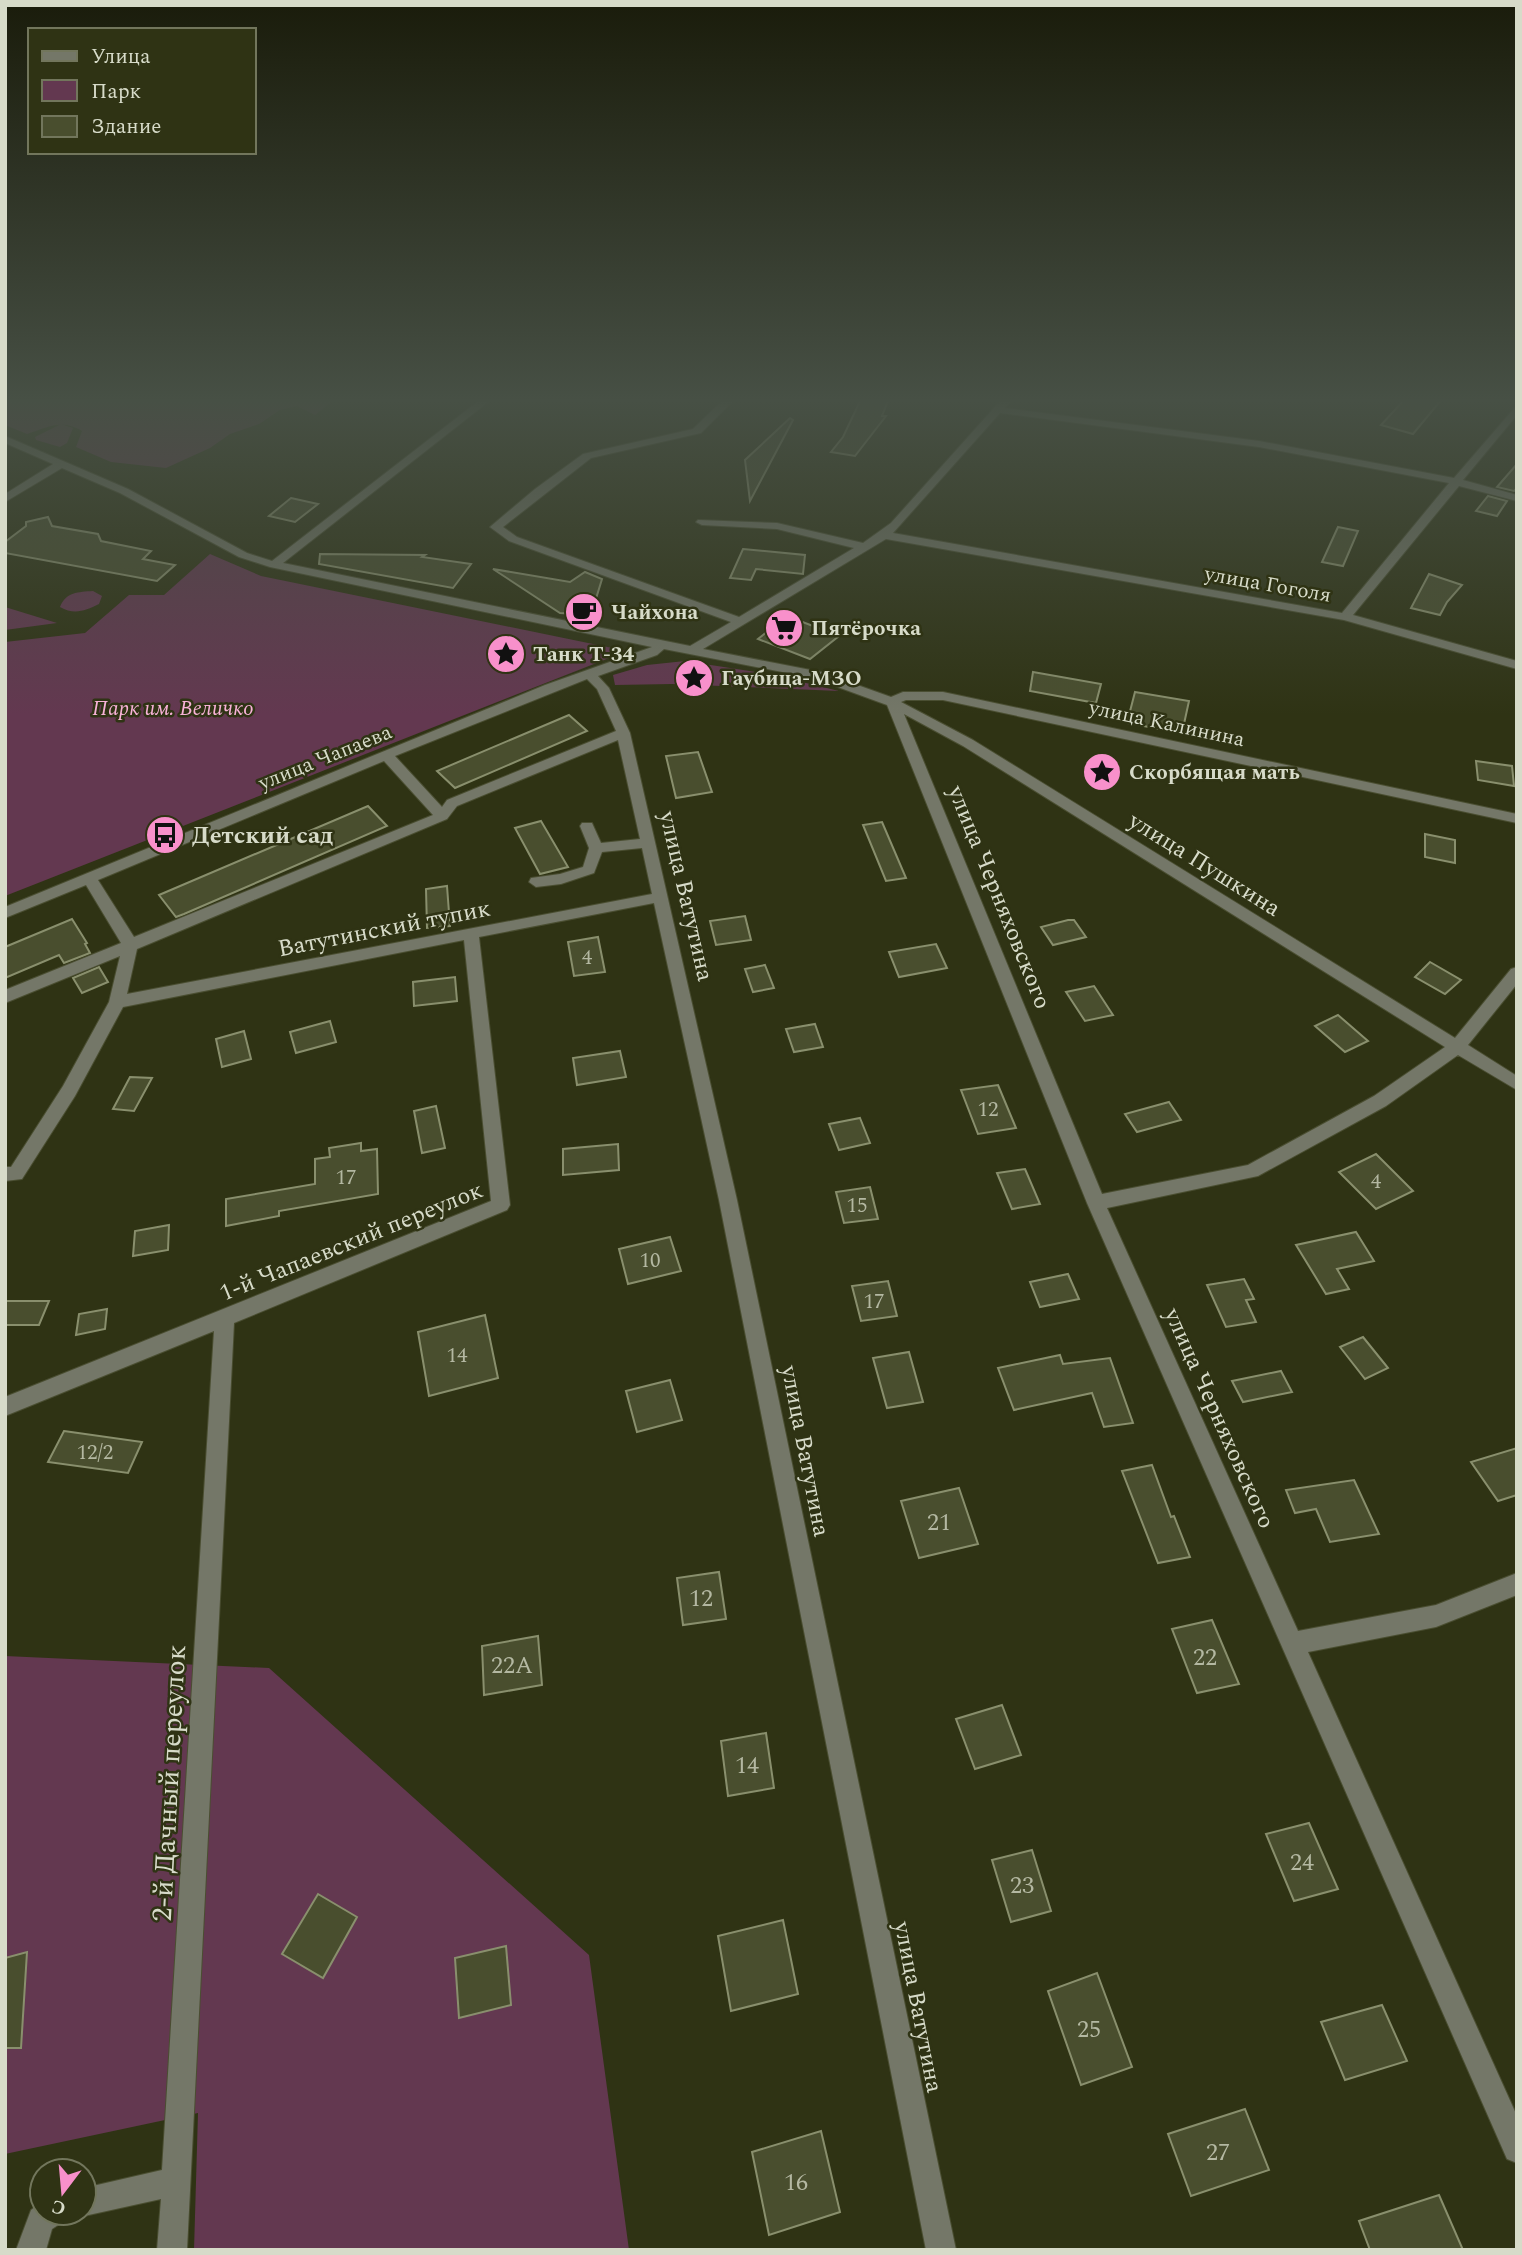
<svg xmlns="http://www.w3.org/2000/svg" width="1522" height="2255" viewBox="0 0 1522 2255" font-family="Spectral,serif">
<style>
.green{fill:#633850}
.building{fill:#494e2e;stroke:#898f6d;stroke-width:2}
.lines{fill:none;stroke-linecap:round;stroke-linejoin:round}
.minor-casing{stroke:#4a4e31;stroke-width:2}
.minor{fill:#747768;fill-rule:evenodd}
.labels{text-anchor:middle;stroke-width:5;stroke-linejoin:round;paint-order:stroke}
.far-street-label{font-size:21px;fill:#d7dbc9;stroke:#2f3314}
.far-poi-label{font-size:21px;font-weight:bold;fill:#d7dbc9;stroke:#2f3314;text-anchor:start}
.far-park-label{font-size:21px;font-style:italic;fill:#f8b2d8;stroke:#2f3314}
.number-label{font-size:21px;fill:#b4b8a2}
.poi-label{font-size:24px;font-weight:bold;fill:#d7dbc9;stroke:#2f3314;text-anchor:start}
.street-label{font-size:24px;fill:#d7dbc9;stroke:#2f3314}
.near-number-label{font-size:24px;fill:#b4b8a2}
.near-street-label{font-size:28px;fill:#d7dbc9;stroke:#2f3314}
</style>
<rect width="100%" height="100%" fill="#2f3314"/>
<g class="green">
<path d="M5,399H335L315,415L297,406L280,410L259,424L230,434L210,448L166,468L111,462L76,447L82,431C61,419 49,427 27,434L5,425Z"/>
<polygon points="61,424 73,428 67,443 60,447 36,440 35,437"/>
<polygon points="210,554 261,576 627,651 5,896 5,642 85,633 129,595 164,595"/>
<path d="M93,591L102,596L99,604C85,611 74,615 60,607C66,592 78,592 93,591Z"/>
<polygon points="5,607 57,623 5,630"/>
<polygon points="685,661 769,674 839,691 672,684 615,685 613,675 647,665"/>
<polygon points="5,1656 269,1668 589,1955 629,2250 194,2250 198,2113 5,2154"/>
</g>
<g class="building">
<polygon points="861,399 888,401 882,416 886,416 855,456 831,452 843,437"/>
<polygon points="1405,399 1442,399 1413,434 1381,425"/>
<polygon points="790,418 793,420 750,501 745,460"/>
<polygon points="1517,464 1517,488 1514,491 1497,487"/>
<polygon points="1488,496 1507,501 1497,516 1476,511"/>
<polygon points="291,498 318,504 295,522 269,516"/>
<polygon points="48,517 52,526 98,534 101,541 151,551 143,559 175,565 157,581 5,553 5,542 26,526 26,522"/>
<polygon points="1338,527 1358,531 1343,566 1322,562"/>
<polygon points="743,549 805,555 803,574 756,569 751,580 730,578"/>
<polygon points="320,554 425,555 422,557 471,564 453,588 319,564"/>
<polygon points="493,569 570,582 585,572 602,579 591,615 560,613"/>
<polygon points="1429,574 1462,585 1447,602 1440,615 1411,608"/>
<polygon points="787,616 839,636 810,659 758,639"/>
<polygon points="1033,672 1101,684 1096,703 1030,691"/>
<polygon points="1135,692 1189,701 1182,733 1127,723"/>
<polygon points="569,715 587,731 455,788 437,771"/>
<polygon points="698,752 712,792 676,798 666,756"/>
<polygon points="1476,761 1512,766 1514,786 1478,780"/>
<polygon points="368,806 387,826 184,914 176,917 159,895"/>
<polygon points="541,821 568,867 540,874 515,828"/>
<polygon points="882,822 906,878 886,881 863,825"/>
<polygon points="1425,834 1455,840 1455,863 1425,857"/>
<polygon points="447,886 450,926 427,928 426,889"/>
<polygon points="745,916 751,940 716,945 710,921"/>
<polygon points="72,919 87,943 85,944 90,953 64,963 59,955 5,978 5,947"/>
<polygon points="1068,920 1074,920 1086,937 1053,945 1041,927"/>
<polygon points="598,937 605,972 574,976 568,942"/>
<polygon points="936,944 947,968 899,977 889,952"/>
<polygon points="1430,962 1461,980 1445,994 1415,977"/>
<polygon points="765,965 774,988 753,992 745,969"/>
<polygon points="99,967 108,982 82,993 73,978"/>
<polygon points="455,977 457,1001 414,1006 413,982"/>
<polygon points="1094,986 1113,1015 1085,1021 1066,992"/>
<polygon points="1338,1015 1368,1041 1345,1052 1315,1026"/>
<polygon points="330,1021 336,1042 296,1053 290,1032"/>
<polygon points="815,1024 823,1047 794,1052 786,1029"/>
<polygon points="244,1031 251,1059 222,1067 216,1039"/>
<polygon points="620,1051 626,1077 577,1085 573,1058"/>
<polygon points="130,1077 152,1078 134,1111 113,1109"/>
<polygon points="998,1085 1016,1128 978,1134 961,1090"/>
<polygon points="1169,1102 1181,1120 1137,1132 1125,1114"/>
<polygon points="436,1106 445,1148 422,1153 414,1111"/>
<polygon points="860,1118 870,1143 839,1150 829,1124"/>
<polygon points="361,1143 361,1151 377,1149 378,1194 279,1211 279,1216 226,1226 226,1199 315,1184 315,1159 330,1157 329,1148"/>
<polygon points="618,1144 619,1170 563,1175 563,1149"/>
<polygon points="1376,1154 1413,1191 1376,1209 1339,1172"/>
<polygon points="1025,1169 1040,1204 1012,1209 997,1173"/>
<polygon points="870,1187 878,1219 844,1223 836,1192"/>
<polygon points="169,1225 168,1250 133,1256 135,1231"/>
<polygon points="1356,1232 1374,1261 1337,1269 1349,1289 1326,1294 1296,1245"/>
<polygon points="670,1237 681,1271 628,1284 619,1249"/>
<polygon points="1068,1274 1079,1299 1040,1307 1030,1282"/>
<polygon points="1244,1279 1254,1299 1246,1300 1256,1322 1226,1327 1207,1285"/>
<polygon points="888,1281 897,1316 861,1321 852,1286"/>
<polygon points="5,1301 49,1301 39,1325 5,1325"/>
<polygon points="107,1309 105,1329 76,1335 79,1314"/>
<polygon points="485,1315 498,1378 429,1396 418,1332"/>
<polygon points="1363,1337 1388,1368 1365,1379 1340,1347"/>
<polygon points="909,1352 923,1402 887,1408 873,1358"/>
<polygon points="1060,1355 1063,1364 1110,1358 1133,1423 1104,1427 1092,1393 1014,1410 998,1368"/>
<polygon points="1281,1371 1292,1392 1243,1402 1232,1381"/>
<polygon points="670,1380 682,1420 637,1432 626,1391"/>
<polygon points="64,1431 142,1442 128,1473 48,1462"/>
<polygon points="1517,1448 1517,1495 1498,1501 1471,1462"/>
<polygon points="1152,1465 1171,1517 1174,1516 1190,1557 1158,1563 1122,1471"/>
<polygon points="1354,1480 1379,1534 1330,1542 1316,1509 1295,1513 1286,1490"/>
<polygon points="959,1488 978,1544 919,1558 901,1501"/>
<polygon points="719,1572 726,1619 683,1625 677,1578"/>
<polygon points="1212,1620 1239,1684 1197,1693 1172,1629"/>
<polygon points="538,1636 542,1685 484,1695 482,1646"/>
<polygon points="1002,1705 1021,1755 975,1769 956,1719"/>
<polygon points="766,1733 774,1788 728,1796 721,1741"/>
<polygon points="1309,1823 1338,1889 1294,1901 1266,1834"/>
<polygon points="1032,1850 1051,1911 1011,1922 992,1860"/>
<polygon points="318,1894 357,1917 323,1978 282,1954"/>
<polygon points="783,1920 798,1994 731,2011 718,1936"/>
<polygon points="506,1946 511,2005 459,2018 455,1958"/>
<polygon points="27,1952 21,2048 5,2048 5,1958"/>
<polygon points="1097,1973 1132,2067 1081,2085 1048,1991"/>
<polygon points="1382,2005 1407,2061 1345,2080 1321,2022"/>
<polygon points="1245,2109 1269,2170 1191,2196 1168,2134"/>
<polygon points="821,2131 840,2212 769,2235 752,2152"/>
<polygon points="1439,2195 1463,2250 1370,2250 1359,2221"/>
</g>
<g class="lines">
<defs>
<g id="minor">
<path d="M481,399H492L283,563L690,646L731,622L509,541L490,527L535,489L583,454L693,429L724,399H735L701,433L591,458L503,527L517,537L739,617L854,548L777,529L702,525L696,522L698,520L777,523L863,543L891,523L1002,399L1011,401L1005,408L1259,441L1454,478L1517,405V415L1463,480L1517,495V501L1459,486L1353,615L1517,661V669L1344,620L886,539L703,649L821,672L891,697L903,692H943L1517,814V823L943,700H906L901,702L973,740L1455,1038L1511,969L1517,967V984L1468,1045L1517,1076V1090L1458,1055L1386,1106L1258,1176L1107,1208L1298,1631L1436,1605L1517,1573V1595L1436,1627L1308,1652L1517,2116V2163L1507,2159L1087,1203L887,705L813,678L664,649L657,655L598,676L609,688L630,733L737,1200L956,2250H926L719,1200L654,903L479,937L510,1205L507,1210L234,1323L187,2250H157L161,2199L84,2216L76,2213H84V2188L162,2170L214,1331L5,1416V1397L491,1201L464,940L123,1007L75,1096L22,1179L5,1181V1167H11L63,1086L109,1002L120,956L5,1003V990L121,943L86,885L5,918V907L545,685L652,647L270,567L239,557L120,493L62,468L5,502V494L53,464L5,443V436L128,489L247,553L272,561ZM1000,413L1259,447L1449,483L1342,613L893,533ZM587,679L597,689L616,731L447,800L442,807L395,756ZM904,714L963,746L1445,1047L1374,1096L1248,1165L1102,1194ZM618,740L640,839L601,843L592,823H582L580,826L589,848L583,867L560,874L531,878L529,882L536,887L561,884L594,873L602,852L642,848L652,894L127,994L137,949L447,819L457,806ZM384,761L433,815L134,937L98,880Z"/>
<polygon points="42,2202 42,2213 65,2213 61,2223 52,2229 46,2250 16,2250 31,2210"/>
</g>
</defs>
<use href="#minor" class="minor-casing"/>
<use href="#minor" class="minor"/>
</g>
<linearGradient id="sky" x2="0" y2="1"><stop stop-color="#1a1c0b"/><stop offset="0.56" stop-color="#475045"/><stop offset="1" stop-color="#475045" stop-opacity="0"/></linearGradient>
<rect width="1522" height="715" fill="url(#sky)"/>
<defs>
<symbol id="cafe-disc" viewBox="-11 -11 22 22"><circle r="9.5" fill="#f890cb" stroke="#2f3314"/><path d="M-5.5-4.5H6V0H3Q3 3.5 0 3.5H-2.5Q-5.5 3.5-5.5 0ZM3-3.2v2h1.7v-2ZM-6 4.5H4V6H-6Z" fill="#111"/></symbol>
<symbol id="supermarket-disc" viewBox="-11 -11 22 22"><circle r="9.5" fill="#f890cb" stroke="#2f3314"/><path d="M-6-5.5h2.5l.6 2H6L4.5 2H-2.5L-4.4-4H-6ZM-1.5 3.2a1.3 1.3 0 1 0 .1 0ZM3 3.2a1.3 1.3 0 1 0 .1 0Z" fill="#111"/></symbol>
<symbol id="sight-disc" viewBox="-11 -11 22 22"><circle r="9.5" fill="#f890cb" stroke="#2f3314"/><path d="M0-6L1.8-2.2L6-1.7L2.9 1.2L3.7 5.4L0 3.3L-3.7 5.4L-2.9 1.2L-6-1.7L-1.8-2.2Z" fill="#111"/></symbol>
<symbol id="bus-disc" viewBox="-11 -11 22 22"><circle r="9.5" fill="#f890cb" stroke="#2f3314"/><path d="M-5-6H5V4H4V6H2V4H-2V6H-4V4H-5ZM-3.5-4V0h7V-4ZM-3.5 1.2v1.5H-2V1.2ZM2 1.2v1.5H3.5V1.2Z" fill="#111"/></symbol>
</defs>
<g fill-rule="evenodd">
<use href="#cafe-disc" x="562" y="590" width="44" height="44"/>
<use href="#supermarket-disc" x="762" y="606" width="44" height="44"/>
<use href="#sight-disc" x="484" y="632" width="44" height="44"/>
<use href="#sight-disc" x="672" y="656" width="44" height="44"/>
<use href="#sight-disc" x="1080" y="750" width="44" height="44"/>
<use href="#bus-disc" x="143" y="813" width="44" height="44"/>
</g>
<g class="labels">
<g class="far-street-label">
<text transform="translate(1268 584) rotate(10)" y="7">улица Гоголя</text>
<text transform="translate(1167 723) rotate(12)" y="7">улица Калинина</text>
<text transform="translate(325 757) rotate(-22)" y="7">улица Чапаева</text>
</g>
<g class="far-poi-label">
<text x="611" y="619">Чайхона</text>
<text x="811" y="635">Пятёрочка</text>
<text x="533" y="661">Танк Т-34</text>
<text x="721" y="685">Гаубица-МЗО</text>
<text x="1129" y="779">Скорбящая мать</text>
</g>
<g class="far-park-label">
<text x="173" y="715">Парк им. Величко</text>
</g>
<g class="number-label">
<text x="587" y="964">4</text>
<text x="988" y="1116">12</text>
<text x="346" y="1184">17</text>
<text x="1376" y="1188">4</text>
<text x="857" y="1212">15</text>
<text x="650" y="1267">10</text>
<text x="874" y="1308">17</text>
<text x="457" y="1362">14</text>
<text x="95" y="1459">12/2</text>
</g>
<g class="poi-label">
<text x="192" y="843">Детский сад</text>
</g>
<g class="street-label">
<text transform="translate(1205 864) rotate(32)" y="8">улица Пушкина</text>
<text transform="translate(687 896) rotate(77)" y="8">улица Ватутина</text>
<text transform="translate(1000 897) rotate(68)" y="8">улица Черняховского</text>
<text transform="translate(384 928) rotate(-11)" y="8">Ватутинский тупик</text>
<text transform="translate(351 1241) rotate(-22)" y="8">1-й Чапаевский переулок</text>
<text transform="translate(1220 1418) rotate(66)" y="8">улица Черняховского</text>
<text transform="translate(806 1451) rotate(79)" y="8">улица Ватутина</text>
<text transform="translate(919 2007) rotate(79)" y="8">улица Ватутина</text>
</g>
<g class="near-number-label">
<text x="939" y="1530">21</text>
<text x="701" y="1606">12</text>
<text x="1205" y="1665">22</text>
<text x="512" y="1673">22А</text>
<text x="747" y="1773">14</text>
<text x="1302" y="1870">24</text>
<text x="1022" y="1893">23</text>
<text x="1089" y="2037">25</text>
<text x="1218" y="2160">27</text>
<text x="796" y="2190">16</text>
</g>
<g class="near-street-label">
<text transform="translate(168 1783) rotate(-87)" y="10">2-й Дачный переулок</text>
</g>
</g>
<rect width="1522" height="2255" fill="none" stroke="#d7dbc9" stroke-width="14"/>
<rect x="28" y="28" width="228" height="126" fill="#2f3314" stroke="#72765c" stroke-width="2"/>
<rect x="42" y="51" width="35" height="10" fill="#747768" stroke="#72765c" stroke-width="2"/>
<text x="91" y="63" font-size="21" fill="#d7dbc9">Улица</text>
<rect x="42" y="80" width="35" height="21" fill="#633850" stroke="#72765c" stroke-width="2"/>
<text x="91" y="98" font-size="21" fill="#d7dbc9">Парк</text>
<rect x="42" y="116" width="35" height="21" fill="#494e2e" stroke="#72765c" stroke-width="2"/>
<text x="91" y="133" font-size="21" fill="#d7dbc9">Здание</text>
<g transform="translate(63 2192) rotate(196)"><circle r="33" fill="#2f3314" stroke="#72765c" stroke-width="2"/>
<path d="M0-5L12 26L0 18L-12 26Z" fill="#f890cb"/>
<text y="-10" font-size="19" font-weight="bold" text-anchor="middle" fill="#d7dbc9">С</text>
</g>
</svg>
